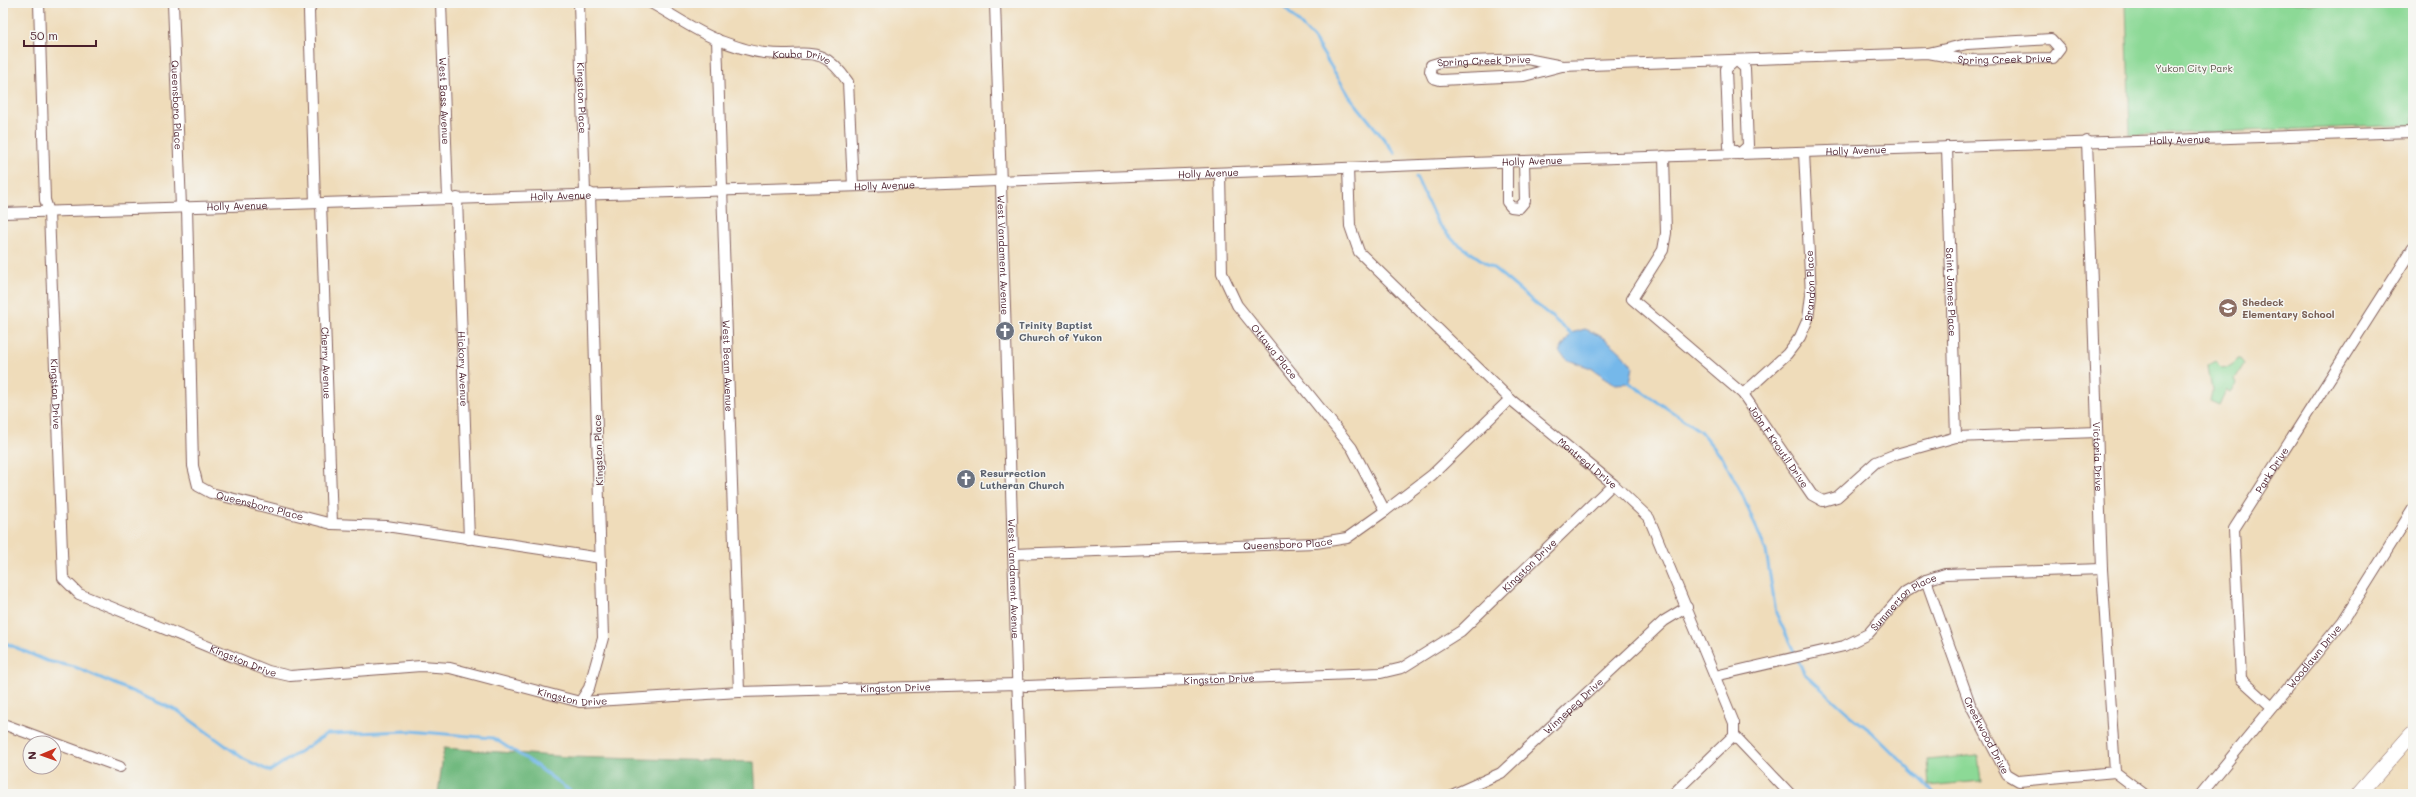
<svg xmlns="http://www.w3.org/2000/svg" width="2416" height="797" viewBox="0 0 2416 797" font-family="Mali,sans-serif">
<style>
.green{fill:#8cd996;stroke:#6b7c60}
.forest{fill:#71b97f;stroke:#5e6c55}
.water{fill:#75b8ea;stroke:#606c8a}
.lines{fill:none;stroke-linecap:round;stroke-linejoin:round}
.stream{stroke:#75b8ea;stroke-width:3}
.minor-casing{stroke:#84615d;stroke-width:12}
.highway-casing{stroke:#84615d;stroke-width:16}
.minor{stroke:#fff;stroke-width:10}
.highway{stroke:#fff;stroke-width:15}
.labels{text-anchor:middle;stroke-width:3;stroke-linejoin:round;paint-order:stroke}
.street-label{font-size:10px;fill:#4a1f2b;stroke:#f6f6f2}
.park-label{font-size:10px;fill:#5e574b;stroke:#f6f6f2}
.education-label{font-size:10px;font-weight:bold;fill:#785e54;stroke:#f6f6f2;text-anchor:start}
.worship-label{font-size:10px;font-weight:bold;fill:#5b616d;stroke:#f6f6f2;text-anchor:start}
</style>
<rect width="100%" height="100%" fill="#f6f6f2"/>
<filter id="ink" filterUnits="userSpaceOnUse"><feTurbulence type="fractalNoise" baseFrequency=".025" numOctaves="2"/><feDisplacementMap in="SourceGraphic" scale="8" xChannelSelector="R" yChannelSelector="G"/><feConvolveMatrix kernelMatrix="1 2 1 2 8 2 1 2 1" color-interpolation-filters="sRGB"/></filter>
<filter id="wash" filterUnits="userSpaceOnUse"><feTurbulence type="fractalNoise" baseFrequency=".012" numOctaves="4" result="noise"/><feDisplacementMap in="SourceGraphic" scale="16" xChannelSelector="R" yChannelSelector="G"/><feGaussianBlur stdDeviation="0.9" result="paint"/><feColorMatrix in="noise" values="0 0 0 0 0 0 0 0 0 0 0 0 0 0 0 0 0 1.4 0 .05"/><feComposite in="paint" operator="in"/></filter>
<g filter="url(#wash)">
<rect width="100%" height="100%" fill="#efdcba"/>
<g class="green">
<polygon points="2126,3 2413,3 2413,125 2130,135"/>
<polygon points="2237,359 2240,359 2244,364 2235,379 2237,383 2230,392 2226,390 2219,405 2210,401 2212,391 2208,366 2215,362 2222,369 2232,366"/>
<polygon points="1978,755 1981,781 1929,786 1927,760"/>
</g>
<polygon class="forest" points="444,748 569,757 754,762 756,794 438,794"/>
<path class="water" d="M1585,329C1606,337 1620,349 1633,367L1630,383L1615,384L1591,368L1568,360L1559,352L1571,333Z"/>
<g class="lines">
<g class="stream">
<polyline points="1280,3 1314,39 1350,97 1395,153"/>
<polyline points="1416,177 1437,222 1454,241 1496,270 1574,336"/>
<polyline points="1627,381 1700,431 1724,460 1742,494 1766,551 1776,613 1804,673 1850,715 1872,732 1935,794"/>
<polyline points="3,642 47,661 75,667 178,711 244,759 270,771 327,734 410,731 493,738 530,761 574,794"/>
</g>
</g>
</g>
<g filter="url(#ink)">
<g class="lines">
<defs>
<g id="minor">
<path id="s1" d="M39,3L45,200L49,212L63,578L79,594L268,671L290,676L421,666L450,668L580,702L739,692L1016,684L1026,686L1381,673L1402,668L1461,631L1613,484"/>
<path id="s2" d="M173,3L181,207"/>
<polyline points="312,3 309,11 315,203"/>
<path id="s3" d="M441,3L448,198"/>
<path id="s4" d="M579,3L585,193"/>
<path id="s5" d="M651,3C673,15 695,31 718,40C732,45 750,52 765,53C805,58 820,41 848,82L853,186"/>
<path id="s6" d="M995,3L1021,794"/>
<path id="s7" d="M717,39L739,692"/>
<polygon points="1736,60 1745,68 1748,146 1739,154 1729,147 1726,69"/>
<path id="s8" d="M1562,66L1524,76L1440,80L1433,78L1430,71L1431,65L1441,62L1527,59L1562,66L1928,53L1967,60L2053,58L2060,49L2051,39L1967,44L1928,53"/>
<path id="s9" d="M2087,141L2102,569L2115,772"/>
<path id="s10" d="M1947,147L1956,437"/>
<path id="s11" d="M1664,156L1666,233L1663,250L1632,299L1743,394L1812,495L1823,501L1837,497L1876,462L1896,454L1956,437L2097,432"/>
<polyline points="1507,162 1507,202 1511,207 1519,208 1525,201 1524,161"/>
<path id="s12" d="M1348,168L1350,226L1359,252L1510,399L1613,484L1649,518L1734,723V735L1790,794"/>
<path id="s13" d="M1220,173L1222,273L1237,305L1352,448L1385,511"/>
<path id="s14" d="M457,198L469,539"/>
<path id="s15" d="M321,203L332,524"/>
<path id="s16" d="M187,207L193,466L198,486L211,493L332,524L386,526L601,558"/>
<path id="s17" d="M3,213L895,185L1524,161L2413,132"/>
<path id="s18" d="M1743,394L1787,354L1800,337L1808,319L1811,295L1804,152"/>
<path id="s19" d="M1013,554L1316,543L1347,538L1385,511L1432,475L1510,399"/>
<path id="s20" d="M1926,580L1970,704L2007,774L2019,781L2115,772L2144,794"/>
<path id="s21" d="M1715,676L1844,646L1868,634L1905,592L1926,580L1945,574L2102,569"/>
<polyline points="580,702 589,688 603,638 590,193"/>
<path id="s22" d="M2272,707L2241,679L2234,529L2413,248"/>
<polyline points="3,724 120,767"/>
<path id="s23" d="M1454,794L1501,773L1664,621L1687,607"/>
<polyline points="1673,794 1734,735"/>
<path id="s24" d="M2201,794L2343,621L2413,509"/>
</g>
<polyline id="highway" points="2359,794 2412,734"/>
</defs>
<use href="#minor" class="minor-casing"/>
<use href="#highway" class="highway-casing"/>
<use href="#minor" class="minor"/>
<use href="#highway" class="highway"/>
</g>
</g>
<defs>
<symbol id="school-disc" viewBox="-11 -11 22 22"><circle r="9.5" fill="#8d6e63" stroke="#f6f6f2"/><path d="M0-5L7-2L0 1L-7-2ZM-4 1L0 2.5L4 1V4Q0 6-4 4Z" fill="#fff"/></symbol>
<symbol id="church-disc" viewBox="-11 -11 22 22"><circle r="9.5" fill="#6b7280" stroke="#f6f6f2"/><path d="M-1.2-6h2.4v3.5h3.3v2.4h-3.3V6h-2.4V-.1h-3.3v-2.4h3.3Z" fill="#fff"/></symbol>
</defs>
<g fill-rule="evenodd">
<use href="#school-disc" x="2217" y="297" width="22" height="22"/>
<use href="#church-disc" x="994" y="320" width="22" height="22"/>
<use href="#church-disc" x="955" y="468" width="22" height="22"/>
</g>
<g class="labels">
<g class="street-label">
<text dy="4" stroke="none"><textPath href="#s8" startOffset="720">Spring Creek Drive</textPath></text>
<text dy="4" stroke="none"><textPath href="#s5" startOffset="163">Kouba Drive</textPath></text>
<text dy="4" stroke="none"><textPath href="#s8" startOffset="198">Spring Creek Drive</textPath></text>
<text dy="4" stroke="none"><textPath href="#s4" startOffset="95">Kingston Place</textPath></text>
<text dy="4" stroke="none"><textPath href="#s3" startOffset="98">West Bass Avenue</textPath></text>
<text dy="4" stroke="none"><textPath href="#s2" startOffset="102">Queensboro Place</textPath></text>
<text dy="4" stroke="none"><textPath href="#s17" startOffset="2178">Holly Avenue</textPath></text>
<text dy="4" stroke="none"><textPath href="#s17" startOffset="1854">Holly Avenue</textPath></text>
<text dy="4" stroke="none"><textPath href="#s17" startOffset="1530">Holly Avenue</textPath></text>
<text dy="4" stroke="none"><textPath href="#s17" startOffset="1206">Holly Avenue</textPath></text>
<text dy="4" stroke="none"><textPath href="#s17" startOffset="882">Holly Avenue</textPath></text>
<text dy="4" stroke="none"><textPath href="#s17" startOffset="558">Holly Avenue</textPath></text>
<text dy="4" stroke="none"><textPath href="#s17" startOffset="234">Holly Avenue</textPath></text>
<text dy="4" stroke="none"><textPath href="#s6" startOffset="252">West Vandament Avenue</textPath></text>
<text dy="4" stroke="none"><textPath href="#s18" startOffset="134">Brandon Place</textPath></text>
<text dy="4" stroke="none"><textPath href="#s10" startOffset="145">Saint James Place</textPath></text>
<text dy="4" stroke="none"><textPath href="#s13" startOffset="195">Ottawa Place</textPath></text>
<text dy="4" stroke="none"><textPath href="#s15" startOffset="160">Cherry Avenue</textPath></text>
<text dy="4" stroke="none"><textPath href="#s7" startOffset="327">West Beam Avenue</textPath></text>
<text dy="4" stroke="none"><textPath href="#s14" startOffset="171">Hickory Avenue</textPath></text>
<text dy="4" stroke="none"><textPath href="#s1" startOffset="392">Kingston Drive</textPath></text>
<text dy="4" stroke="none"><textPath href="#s11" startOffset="362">John F Kroutil Drive</textPath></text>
<text transform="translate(598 450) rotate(-92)" y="4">Kingston Place</text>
<text dy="4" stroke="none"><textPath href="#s9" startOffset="316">Victoria Drive</textPath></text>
<text dy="4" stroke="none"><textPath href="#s12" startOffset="397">Montreal Drive</textPath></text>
<text dy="4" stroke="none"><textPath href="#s22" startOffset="262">Park Drive</textPath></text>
<text dy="4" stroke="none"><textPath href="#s16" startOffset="345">Queensboro Place</textPath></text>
<text dy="4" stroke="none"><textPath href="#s19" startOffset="275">Queensboro Place</textPath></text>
<text dy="4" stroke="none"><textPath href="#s1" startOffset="2108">Kingston Drive</textPath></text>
<text dy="4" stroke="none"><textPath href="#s6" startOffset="576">West Vandament Avenue</textPath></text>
<text dy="4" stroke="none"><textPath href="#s21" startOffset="208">Summerton Place</textPath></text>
<text dy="4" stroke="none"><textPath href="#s24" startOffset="178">Woodlawn Drive</textPath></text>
<text dy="4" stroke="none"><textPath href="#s1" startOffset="776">Kingston Drive</textPath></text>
<text dy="4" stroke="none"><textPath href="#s1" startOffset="1760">Kingston Drive</textPath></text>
<text dy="4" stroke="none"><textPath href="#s1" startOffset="1436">Kingston Drive</textPath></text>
<text dy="4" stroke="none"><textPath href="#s1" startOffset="1112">Kingston Drive</textPath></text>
<text dy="4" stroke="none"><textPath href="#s23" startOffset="150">Winnepeg Drive</textPath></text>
<text dy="4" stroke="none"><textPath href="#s20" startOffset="167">Creekwood Drive</textPath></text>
</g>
<g class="park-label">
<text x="2194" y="72">Yukon City Park</text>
</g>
<g class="education-label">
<text x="2242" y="306">Shedeck<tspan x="2242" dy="12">Elementary School</tspan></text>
</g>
<g class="worship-label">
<text x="1019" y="329">Trinity Baptist<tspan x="1019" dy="12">Church of Yukon</tspan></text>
<text x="980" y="477">Resurrection<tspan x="980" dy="12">Lutheran Church</tspan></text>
</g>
</g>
<rect width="2416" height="797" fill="none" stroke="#f6f6f2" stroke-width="16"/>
<g transform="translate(42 755) rotate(268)"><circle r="19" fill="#f6f6f2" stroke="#b1a0a2"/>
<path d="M0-3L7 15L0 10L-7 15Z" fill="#c8321e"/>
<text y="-6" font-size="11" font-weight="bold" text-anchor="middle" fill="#4a1f2b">N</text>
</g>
<path d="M24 40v6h72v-6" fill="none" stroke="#4a1f2b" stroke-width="2"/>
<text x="30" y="40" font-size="12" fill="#4a1f2b" stroke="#f6f6f2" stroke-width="3" paint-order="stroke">50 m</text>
</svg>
